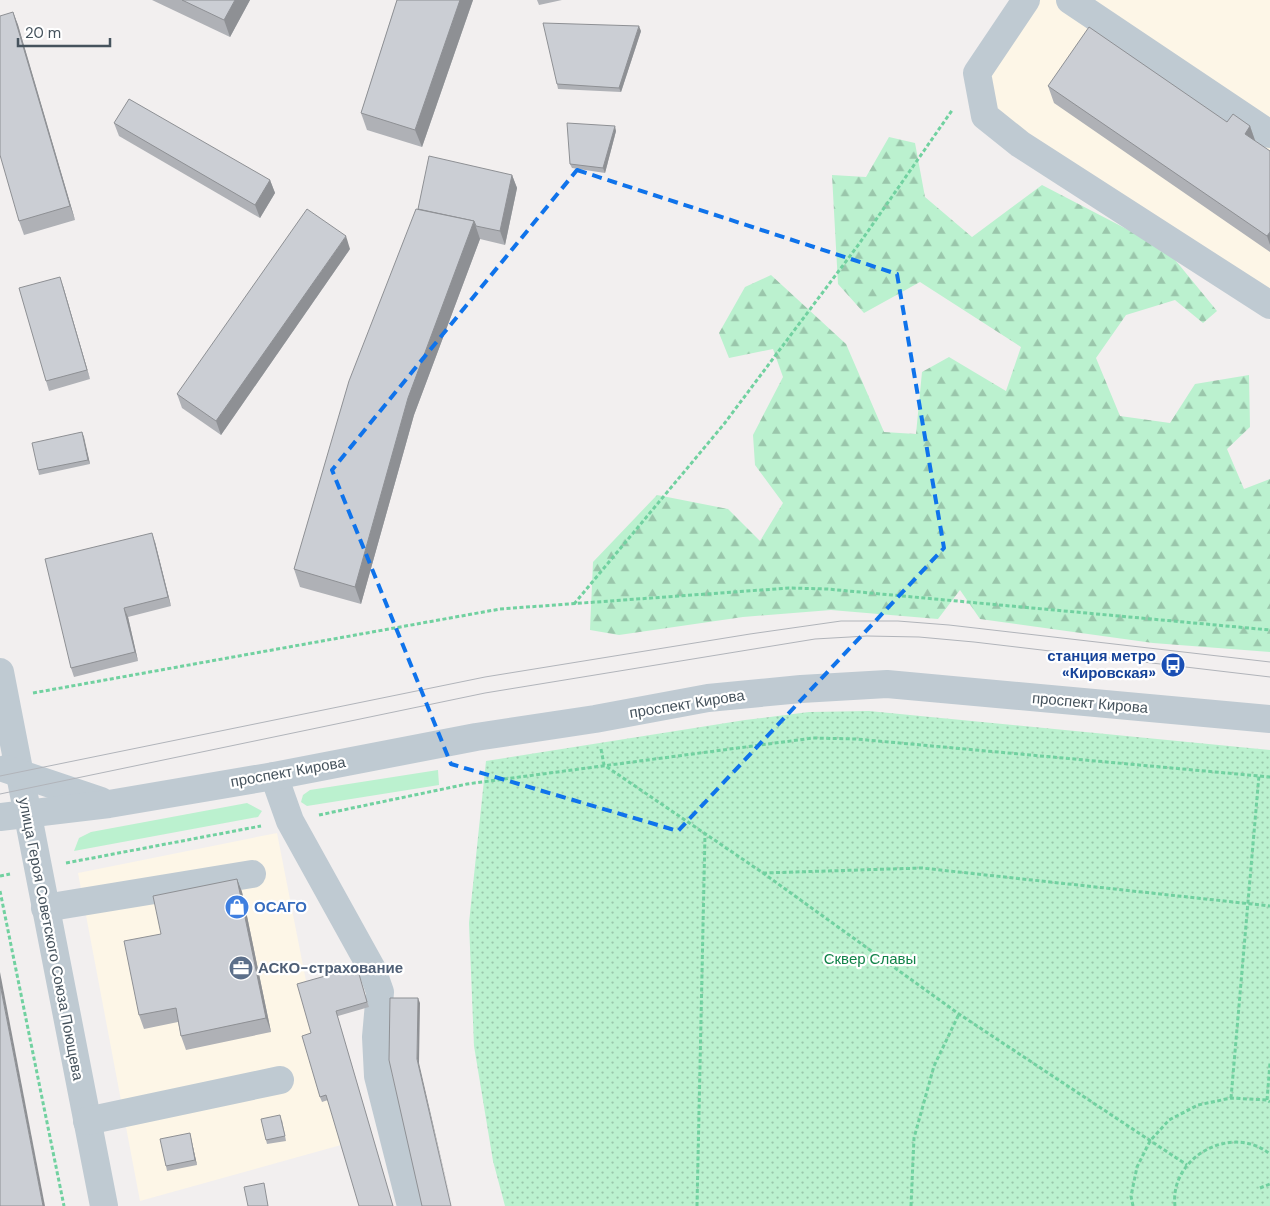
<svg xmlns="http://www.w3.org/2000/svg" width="1270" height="1206" viewBox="0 0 1270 1206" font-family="'DM Sans',sans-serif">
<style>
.commercial{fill:#fdf6e7}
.grass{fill:#bbf1cf}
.forest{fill:url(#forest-firs)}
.park{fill:url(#park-dots)}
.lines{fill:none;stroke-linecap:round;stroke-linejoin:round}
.path{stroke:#71d1a0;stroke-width:3;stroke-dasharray:4 2.5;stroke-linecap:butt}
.minor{stroke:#bfcad2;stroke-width:28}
.tram{stroke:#b1b4ba;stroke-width:1}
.wall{fill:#afb1b6}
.shaded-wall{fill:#8e9094}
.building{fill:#cbced4;stroke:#8e9094}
.marked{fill:none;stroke:#0f73eb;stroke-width:4;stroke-dasharray:10 6;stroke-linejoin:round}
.labels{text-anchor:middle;stroke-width:4.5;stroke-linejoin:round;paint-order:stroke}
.transit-label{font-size:15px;font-weight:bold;fill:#164399;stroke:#fff;text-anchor:end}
.street-label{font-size:15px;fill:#46535d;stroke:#fff}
.shop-label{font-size:15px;font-weight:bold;fill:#366cbe;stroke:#fff;text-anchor:start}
.park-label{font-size:15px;fill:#128349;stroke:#fff}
.service-label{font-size:15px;font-weight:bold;fill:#4e5e75;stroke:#fff;text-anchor:start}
</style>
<defs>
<pattern id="forest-firs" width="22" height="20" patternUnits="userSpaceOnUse" patternTransform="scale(1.25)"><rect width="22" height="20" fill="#bbf1cf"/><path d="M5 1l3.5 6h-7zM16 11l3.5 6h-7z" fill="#9ac6ab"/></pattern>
<pattern id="park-dots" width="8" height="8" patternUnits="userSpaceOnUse" patternTransform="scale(1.25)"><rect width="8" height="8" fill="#bbf1cf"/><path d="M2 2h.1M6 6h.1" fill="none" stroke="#9ac6ab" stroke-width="1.8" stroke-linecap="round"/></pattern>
</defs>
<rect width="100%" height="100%" fill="#f2efef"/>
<g class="commercial">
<polygon points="1026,0 1270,0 1270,305 985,116 977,73"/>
<polygon points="277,833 307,986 321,1101 328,1100 341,1145 140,1201 78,873"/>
</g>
<g class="grass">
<polygon points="438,770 439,785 307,806 301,802 303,795 310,790"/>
<polygon points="247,803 262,811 258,817 74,851 79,838 91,832"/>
</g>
<polygon class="forest" points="889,137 915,143 925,197 972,237 1042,185 1167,250 1217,311 1203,323 1175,300 1126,315 1096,358 1120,416 1170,423 1195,384 1249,375 1250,427 1227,449 1244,489 1270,479 1270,652 1153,643 980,619 960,590 938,619 831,610 743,617 619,635 590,630 593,562 657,495 728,509 760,541 783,503 755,465 753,435 783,377 773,349 729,358 719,333 745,287 771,275 846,344 884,432 916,434 922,372 949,357 1006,391 1021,347 920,282 864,313 838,284 832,175 866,177"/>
<polygon class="park" points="869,711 1270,750 1270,1206 505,1206 493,1161 474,1046 469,923 486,761 745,720 809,712"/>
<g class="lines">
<g class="path">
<polyline points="574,604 724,424 859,244 953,109"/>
<polyline points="33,693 500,609 789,588 827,589 1270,630"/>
<polyline points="601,749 604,765 763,873 959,1014 1187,1165"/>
<polyline points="319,815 467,784 813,738 856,739 1270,777"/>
<polyline points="66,863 261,826"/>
<polyline points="763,873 922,868 1270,906"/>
<polyline points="0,876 10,874"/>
<polyline points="0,891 64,1206"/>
<polyline points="1231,1098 1259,775"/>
<polyline points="1267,1100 1270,1063"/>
<polyline points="1260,1188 1270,1184"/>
<polyline points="697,1206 705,834"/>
<polyline points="911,1206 914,1138 934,1066 959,1014"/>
<polyline points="1133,1206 1131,1196 1137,1167 1150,1141 1169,1120 1198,1105 1231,1098 1267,1100 1270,1102"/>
<path d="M1175,1206C1169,1157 1232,1123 1270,1154"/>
</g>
<g class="minor">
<polyline points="1026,0 977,73 985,116 1020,144 1270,305"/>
<polyline points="1070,0 1270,134"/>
<polyline points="0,672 104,1206"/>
<polyline points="6,769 101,801"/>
<polyline points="274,776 290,821 372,969 380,992 376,1037 378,1076 411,1206"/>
<polyline points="0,817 109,804 274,776 476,737 595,719 708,698 801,689 887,684 1270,719"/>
<polyline points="45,908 252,874"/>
<polyline points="87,1121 280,1080"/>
</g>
<g class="tram">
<polyline points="0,776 485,677 750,634 841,621 898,621 949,625 1270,662"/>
<polyline points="0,794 485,693 815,639 867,636 919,637 974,642 1270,677"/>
</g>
</g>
<g class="wall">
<polygon points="152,0 250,0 230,37"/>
<polygon points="397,0 473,0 422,147 367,130 361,113"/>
<polygon points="537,0 562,0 539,5"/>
<polygon points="13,12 18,25 75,220 24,235 19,221"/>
<polygon points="641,31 621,92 558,89 557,84"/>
<polygon points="1048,86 1250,126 1255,141 1270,151 1270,252 1054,103"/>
<polygon points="114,123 270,180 275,193 260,218 119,136"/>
<polygon points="616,131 605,173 572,168 570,164"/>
<polygon points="512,175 517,188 505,245 480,239 414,415 361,604 300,587 294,569 418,209"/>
<polygon points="350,249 221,435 182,408 177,394"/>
<polygon points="63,286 90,379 49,391 46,381"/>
<polygon points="82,432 90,464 39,475 38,470"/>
<polygon points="155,542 171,606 128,617 138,661 74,677 71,668"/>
<polygon points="237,879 242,892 271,1032 186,1050 181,1036 178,1022 144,1029 139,1015 161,934"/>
<polygon points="358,972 369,1007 338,1016 328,1100 322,1102 320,1097 311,1033"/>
<polygon points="282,1120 286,1141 267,1144 266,1140"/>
<polygon points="191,1138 197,1165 167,1171 166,1166"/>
</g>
<g class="shaded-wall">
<polygon points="235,0 250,0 230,37 224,20"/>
<polygon points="460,0 473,0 422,147 415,130"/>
<polygon points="13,12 18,25 75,220 70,206"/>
<polygon points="639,26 641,31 621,92 619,88"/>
<polygon points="615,126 616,131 605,173 603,168"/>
<polygon points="1250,126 1256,143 1245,134"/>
<polygon points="512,175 517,188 505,245 500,231"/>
<polygon points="270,180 275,193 260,218 255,205"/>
<polygon points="474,221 480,239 414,415 361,604 355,587 408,398"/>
<polygon points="1270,232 1270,245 1267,236"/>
<polygon points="346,236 350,249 221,435 216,421"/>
<polygon points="60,277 63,286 90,379 87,370"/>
<polygon points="82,432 84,437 90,464 88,460"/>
<polygon points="152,533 155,542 171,606 168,597"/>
<polygon points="124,608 128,617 138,661 135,652"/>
<polygon points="237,879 242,892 271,1032 266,1018"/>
<polygon points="0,972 45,1206 43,1206 0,984"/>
<polygon points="418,998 420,1003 419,1063 452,1206 417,1059"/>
<polygon points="190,1133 191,1138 197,1165 195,1160"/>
</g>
<g class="building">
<polygon points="182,0 235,0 224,20"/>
<polygon points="397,0 460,0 415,130 361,113"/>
<polygon points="13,12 70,206 19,221 0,155 0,16"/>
<polygon points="543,23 639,26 619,88 557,84"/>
<polygon points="1089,27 1227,122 1233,114 1250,126 1245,134 1270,151 1270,232 1267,236 1048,86"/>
<polygon points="129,99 270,180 255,205 114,123"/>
<polygon points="567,123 615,126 603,168 570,164"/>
<polygon points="429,156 512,175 500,231 476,226 474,221 418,209"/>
<polygon points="307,209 346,236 216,421 177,394"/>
<polygon points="416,209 474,221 408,398 355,587 294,569 349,381"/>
<polygon points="60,277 87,370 46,381 19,288"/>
<polygon points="82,432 88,460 38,470 32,443"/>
<polygon points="152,533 168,597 124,608 135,652 71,668 45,559"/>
<polygon points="237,879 266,1018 181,1036 176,1008 139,1015 124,941 161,934 153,896"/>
<polygon points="357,967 367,1002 336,1011 393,1206 359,1206 326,1095 320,1097 302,1036 311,1033 297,984"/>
<polygon points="0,984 43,1206 0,1206"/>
<polygon points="390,998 418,998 417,1059 451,1206 422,1206 389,1060"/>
<polygon points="280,1115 285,1136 266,1140 261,1119"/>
<polygon points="190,1133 195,1160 166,1166 160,1139"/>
<polygon points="264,1183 268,1206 248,1206 244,1187"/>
</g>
<path class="marked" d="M577,170L897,274L944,548L678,831L451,764L332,470Z"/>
<defs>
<symbol id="bus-disc" viewBox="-11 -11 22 22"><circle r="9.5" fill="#1a4fb4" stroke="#fff"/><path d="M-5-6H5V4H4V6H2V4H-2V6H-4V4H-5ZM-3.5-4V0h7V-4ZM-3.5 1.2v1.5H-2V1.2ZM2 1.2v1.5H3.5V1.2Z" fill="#fff"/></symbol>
<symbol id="shop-disc" viewBox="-11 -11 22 22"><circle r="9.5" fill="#3f7fe0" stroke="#fff"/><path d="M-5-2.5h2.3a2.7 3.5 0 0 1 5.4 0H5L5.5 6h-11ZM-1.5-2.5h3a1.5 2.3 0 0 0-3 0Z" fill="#fff"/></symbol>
<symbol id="office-disc" viewBox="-11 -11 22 22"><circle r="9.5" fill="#5c6f8a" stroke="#fff"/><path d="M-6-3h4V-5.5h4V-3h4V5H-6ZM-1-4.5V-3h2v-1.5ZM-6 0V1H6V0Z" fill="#fff"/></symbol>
</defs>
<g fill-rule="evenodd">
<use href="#bus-disc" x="1159" y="651" width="28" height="28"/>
<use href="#shop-disc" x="223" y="893" width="28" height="28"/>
<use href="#office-disc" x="227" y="954" width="28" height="28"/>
</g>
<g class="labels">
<g class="transit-label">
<text x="1156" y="661">станция метро<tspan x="1156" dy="17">«Кировская»</tspan></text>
</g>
<g class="street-label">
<text transform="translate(1090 703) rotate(5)" y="5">проспект Кирова</text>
<text transform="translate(687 704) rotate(-9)" y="5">проспект Кирова</text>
<text transform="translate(288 772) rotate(-10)" y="5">проспект Кирова</text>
<text transform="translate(51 939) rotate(79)" y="5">улица Героя Советского Союза Поющева</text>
</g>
<g class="shop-label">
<text x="254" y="912">ОСАГО</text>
</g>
<g class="park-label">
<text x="870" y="964">Сквер Славы</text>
</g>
<g class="service-label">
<text x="258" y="973">АСКО-страхование</text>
</g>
</g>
<path d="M18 38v8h92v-8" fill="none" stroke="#46535d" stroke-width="2.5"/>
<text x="25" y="38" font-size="15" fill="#46535d" stroke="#ffffff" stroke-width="4" paint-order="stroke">20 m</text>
</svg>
